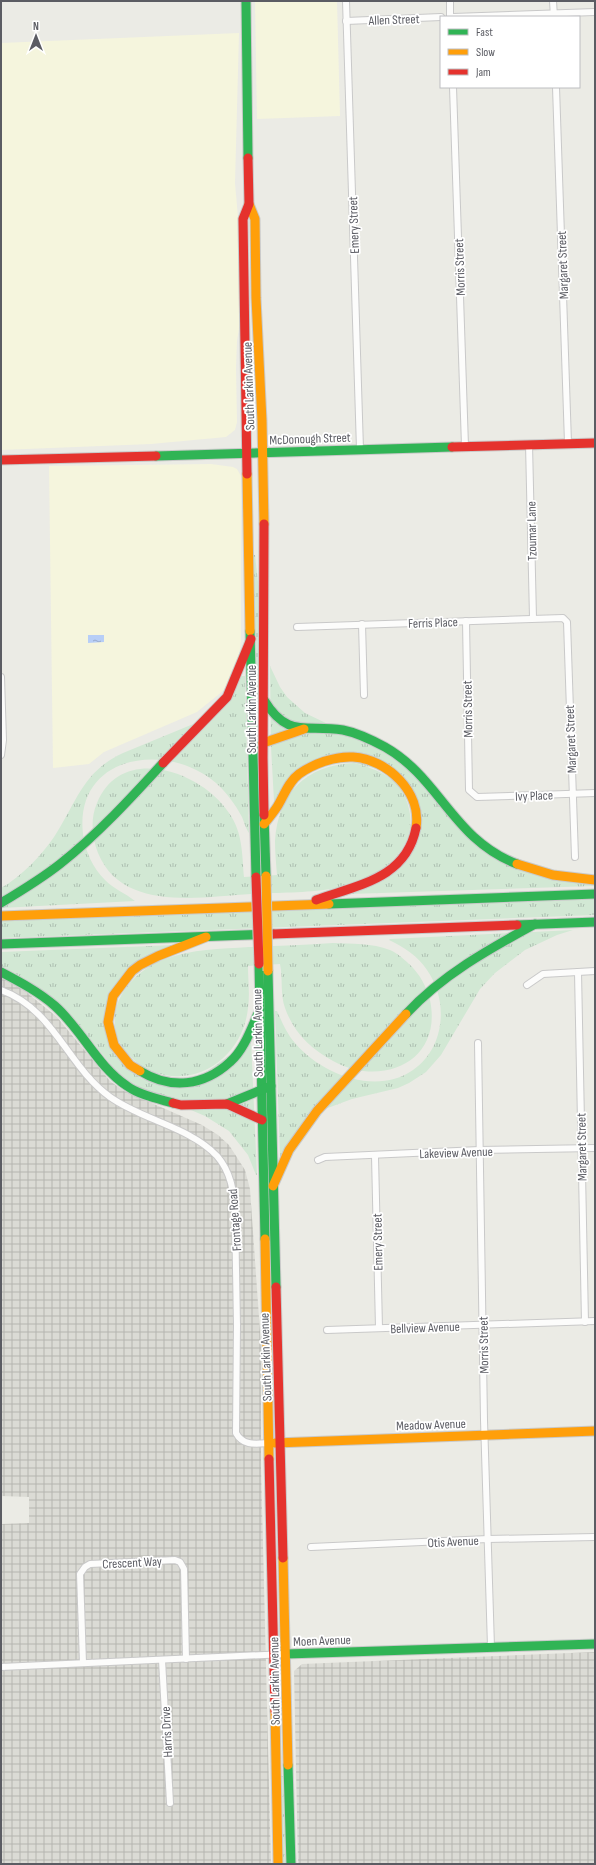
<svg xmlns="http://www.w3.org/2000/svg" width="596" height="1865" viewBox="0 0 596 1865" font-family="'Sofia Sans Condensed',sans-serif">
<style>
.commercial{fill:#f5f5dd}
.industrial{fill:url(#industrial-grid)}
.grass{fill:url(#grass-tufts)}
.water{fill:url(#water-ripples)}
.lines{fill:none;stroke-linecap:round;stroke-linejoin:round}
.street-casing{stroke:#c9c9c9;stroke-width:8}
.fast-casing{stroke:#c9c9c9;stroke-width:11}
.slow-casing{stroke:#c9c9c9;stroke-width:11}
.jam-casing{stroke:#c9c9c9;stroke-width:11}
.street{stroke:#fcfcfb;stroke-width:6}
.fast{stroke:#30b455;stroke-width:9}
.slow{stroke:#ff9f0a;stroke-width:9}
.jam{stroke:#e5322d;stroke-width:9}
.slow-bridge-casing{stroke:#c9c9c9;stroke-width:11;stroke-linecap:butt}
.jam-bridge-casing{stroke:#c9c9c9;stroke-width:11;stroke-linecap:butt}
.slow-bridge{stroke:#ff9f0a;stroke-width:9}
.jam-bridge{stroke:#e5322d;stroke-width:9}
.labels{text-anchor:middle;stroke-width:3.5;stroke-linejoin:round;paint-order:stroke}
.street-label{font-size:13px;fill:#5b5c63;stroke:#fff}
</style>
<defs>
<pattern id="industrial-grid" width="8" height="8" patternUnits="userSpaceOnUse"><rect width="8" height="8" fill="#dbdbd5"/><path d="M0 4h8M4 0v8" fill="none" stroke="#b5b5b0"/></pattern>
<pattern id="grass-tufts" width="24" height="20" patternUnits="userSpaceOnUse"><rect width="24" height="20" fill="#d2e8d4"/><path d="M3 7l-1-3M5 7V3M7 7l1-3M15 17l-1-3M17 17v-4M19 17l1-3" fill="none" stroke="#adbfb0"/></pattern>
<pattern id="water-ripples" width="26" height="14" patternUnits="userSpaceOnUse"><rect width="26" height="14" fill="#b7cef7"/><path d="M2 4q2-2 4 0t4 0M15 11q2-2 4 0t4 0" fill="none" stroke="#98aacc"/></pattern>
</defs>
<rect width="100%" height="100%" fill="#ebebe5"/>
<g class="commercial">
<polygon points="255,1 337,1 340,116 257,119"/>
<polygon points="239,33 235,183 239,229 240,322 237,341 236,368 237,422 235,430 226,437 151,444 1,450 1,43"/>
<polygon points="211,464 233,467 237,469 241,476 241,640 239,656 233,674 223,691 197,712 104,752 89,764 53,768 49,466"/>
</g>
<g class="industrial">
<polygon points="1,978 20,987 57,1017 110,1081 124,1091 202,1125 218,1135 229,1145 245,1170 250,1189 261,1346 261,1466 271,1864 1,1864 1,1524 29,1523 29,1497 1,1496"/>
<polygon points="595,1652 595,1864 298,1864 294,1671 302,1664"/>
</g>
<g class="grass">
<polygon points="253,555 255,555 260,600 259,713 257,713"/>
<polygon points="270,666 280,687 287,697 305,713 382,750 404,764 478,847 595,886 350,894 365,889 419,833 404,776 328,756 274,801 271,747"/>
<path d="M242,676H245L249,833C246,829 244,822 242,817C235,804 227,793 216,783C166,740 74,755 83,834C85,851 93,868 105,880C114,889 125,893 135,901L1,908V888C22,876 40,857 54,837C77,802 82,772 123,753L203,720Z"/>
<path d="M354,763C380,770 403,779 409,809C413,825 409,841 398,854C363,897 301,891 251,894C200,897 122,912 98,853C92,838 90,819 97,803C121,743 202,771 229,813C243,833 242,854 244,877L277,875C276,863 275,852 275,841C278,793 306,765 354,763Z"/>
<polygon points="595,899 595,915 1,938 1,921"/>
<path d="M573,930L557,935L525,950L495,973L480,989L441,1055L426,1072L409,1083L398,1088L352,1099L325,1109L280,1157L275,1011H277C282,1022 287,1034 295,1043C321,1074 376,1096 413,1070C445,1048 449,1001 427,970C418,956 404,947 389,940L390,939Z"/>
<path d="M333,943C352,944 372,943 390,950C397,953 404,959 409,964C420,974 426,986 430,1000C443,1062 382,1088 333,1061C311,1049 294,1033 285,1008C280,994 283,978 280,964L248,966C248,980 250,994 248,1008C244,1049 208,1083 165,1075C151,1072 141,1068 131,1057C124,1049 118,1043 116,1032C113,1019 115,1006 122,994C131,978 148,965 165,959C192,949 220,949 249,947C277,946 305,945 333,943Z"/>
<polygon points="175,945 120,979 109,1045 114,1054 127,1069 142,1079 185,1087 251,1040 257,1175 256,1175 248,1155 229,1131 205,1116 151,1093 121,1077 76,1022 1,968 1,952"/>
<polygon points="281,1776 283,1776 286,1864 283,1864"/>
</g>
<polygon class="water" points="88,635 104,635 104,642 88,643"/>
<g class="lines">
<defs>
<g id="street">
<polyline points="346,1 360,449"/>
<polyline points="450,1 450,17"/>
<polyline points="553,1 554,17"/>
<polyline points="453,17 595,12"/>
<polyline points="346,21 441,17"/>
<polyline points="453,87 465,446"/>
<polyline points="556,87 568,443"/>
<polyline points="529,444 533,618"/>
<polyline points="466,621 469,790 477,797 595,793"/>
<polyline points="362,624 364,695"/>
<polyline points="297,627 563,618 567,622 575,857"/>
<polyline points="1,677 3,740 1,755"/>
<polyline points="578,972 585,1322"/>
<polyline points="527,985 543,974 595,971"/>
<path d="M1,990C55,1010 67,1066 110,1097C142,1120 190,1127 217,1156C231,1172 234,1192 235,1213L237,1325L236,1433C243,1446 255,1444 268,1443"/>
<polyline points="478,1043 484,1420 491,1647"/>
<polyline points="375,1156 379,1328"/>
<polyline points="318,1160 325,1157 479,1150 595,1148"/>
<polyline points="327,1330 595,1321"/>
<polyline points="311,1547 488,1539 595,1537"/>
<polyline points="162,1660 170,1803"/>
<polyline points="83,1663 80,1574 85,1567 90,1564 175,1560 180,1562 184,1569 186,1659"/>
<polyline points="1,1667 286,1654"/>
</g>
<g id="fast">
<polyline points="246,1 248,158"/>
<polyline points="156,456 452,447"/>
<polyline points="250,631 256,877"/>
<path d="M264,700C288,739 305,724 343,730C358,733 372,740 385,747C440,778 453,840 517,864"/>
<polyline points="264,815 266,876"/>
<path d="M1,903C21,891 41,879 60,864C98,834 131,798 163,763"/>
<polyline points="329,904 595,894"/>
<polyline points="517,925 595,922"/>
<polyline points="1,944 273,934"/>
<polyline points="259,964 265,1239"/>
<polyline points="268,971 276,1287"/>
<path d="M1,972C20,982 39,992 55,1006C82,1030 97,1066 127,1086C139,1095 159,1099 173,1103"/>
<path d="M406,1014C442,975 489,949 535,924"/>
<path d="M140,1071C171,1090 204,1086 230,1062C245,1049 252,1026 260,1009"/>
<polyline points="227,1104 271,1086"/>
<polyline points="286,1654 595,1644"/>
<polyline points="288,1765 291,1864"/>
</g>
<g id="slow">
<polyline points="249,204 255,219 256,298 262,421 264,524"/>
<polyline points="247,474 250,631"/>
<polyline points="263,743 304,729"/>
<path d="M264,824C268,819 273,813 277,807C284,796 288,782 299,774C313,764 334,756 353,757C387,759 422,792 416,828"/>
<polyline points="517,864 553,875 595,880"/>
<polyline points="1,916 329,904"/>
<polyline points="140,1071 130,1065 114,1045 108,1022 113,996 132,971 140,965 158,956 206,937"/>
<polyline points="273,1186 289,1150 317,1111 406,1014"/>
<polyline points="265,1239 269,1459"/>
<polyline points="275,1443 595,1431"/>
<polyline points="283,1558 288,1765"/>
<polyline points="275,1711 278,1864"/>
</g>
<g id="jam">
<polyline points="452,447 595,443"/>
<polyline points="1,460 156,456"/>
<polyline points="247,474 243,219 249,204 248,158"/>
<polyline points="163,763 227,697 251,639"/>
<polyline points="264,815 263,758 264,524"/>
<path d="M316,900C357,885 406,879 416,828"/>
<polyline points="273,934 517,925"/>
<polyline points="173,1103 181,1105 227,1104 262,1120"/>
<polyline points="276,1287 283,1558"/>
<polyline points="269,1459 275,1711"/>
</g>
</defs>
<use href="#street" class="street-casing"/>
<use href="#fast" class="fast-casing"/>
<use href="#slow" class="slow-casing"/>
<use href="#jam" class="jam-casing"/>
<use href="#street" class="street"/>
<use href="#fast" class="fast"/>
<use href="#slow" class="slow"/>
<use href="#jam" class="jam"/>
<defs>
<polyline id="slow-bridge" points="266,876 268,971"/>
<polyline id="jam-bridge" points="256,877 259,964"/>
</defs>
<use href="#slow-bridge" class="slow-bridge-casing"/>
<use href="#jam-bridge" class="jam-bridge-casing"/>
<use href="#slow-bridge" class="slow-bridge"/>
<use href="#jam-bridge" class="jam-bridge"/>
</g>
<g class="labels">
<g class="street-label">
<text transform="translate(394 19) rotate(-2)" y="5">Allen Street</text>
<text transform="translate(353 225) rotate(-92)" y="5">Emery Street</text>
<text transform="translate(562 265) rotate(-92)" y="5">Margaret Street</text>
<text transform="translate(459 267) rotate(-92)" y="5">Morris Street</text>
<text transform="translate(248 386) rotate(-92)" y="5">South Larkin Avenue</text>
<text transform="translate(310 438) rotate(-2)" y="5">McDonough Street</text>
<text transform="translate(531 531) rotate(-91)" y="5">Tzoumar Lane</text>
<text transform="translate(433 622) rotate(-2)" y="5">Ferris Place</text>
<text transform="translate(251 709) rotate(-90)" y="5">South Larkin Avenue</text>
<text transform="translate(467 709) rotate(-91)" y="5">Morris Street</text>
<text transform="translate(570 739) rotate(-92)" y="5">Margaret Street</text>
<text transform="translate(534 795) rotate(-2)" y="5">Ivy Place</text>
<text transform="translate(257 1033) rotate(-91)" y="5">South Larkin Avenue</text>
<text transform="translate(581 1147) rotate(-91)" y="5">Margaret Street</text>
<text transform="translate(456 1152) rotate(-2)" y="5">Lakeview Avenue</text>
<text transform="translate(234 1220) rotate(-94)" y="5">Frontage Road</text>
<text transform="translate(377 1242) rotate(-91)" y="5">Emery Street</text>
<text transform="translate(425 1327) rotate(-2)" y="5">Bellview Avenue</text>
<text transform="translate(483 1345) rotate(-91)" y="5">Morris Street</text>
<text transform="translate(265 1357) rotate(-92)" y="5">South Larkin Avenue</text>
<text transform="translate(431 1424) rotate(-2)" y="5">Meadow Avenue</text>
<text transform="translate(453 1541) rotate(-3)" y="5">Otis Avenue</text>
<text transform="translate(132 1562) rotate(-3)" y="5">Crescent Way</text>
<text transform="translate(322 1640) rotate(-2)" y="5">Moen Avenue</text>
<text transform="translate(274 1681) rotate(-91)" y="5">South Larkin Avenue</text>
<text transform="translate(166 1732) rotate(-93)" y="5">Harris Drive</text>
</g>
</g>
<rect width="596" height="1865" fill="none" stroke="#5b5c63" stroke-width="4"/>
<rect x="440" y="16" width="140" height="72" fill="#ffffff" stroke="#bdbec1"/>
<rect x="448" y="29" width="20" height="6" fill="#30b455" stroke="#bdbec1"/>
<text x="476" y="36" font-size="12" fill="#5b5c63">Fast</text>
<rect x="448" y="49" width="20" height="6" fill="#ff9f0a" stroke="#bdbec1"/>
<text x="476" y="56" font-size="12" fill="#5b5c63">Slow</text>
<rect x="448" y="69" width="20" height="6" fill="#e5322d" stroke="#bdbec1"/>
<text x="476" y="76" font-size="12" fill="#5b5c63">Jam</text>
<g transform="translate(36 36)" stroke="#ffffff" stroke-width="3" paint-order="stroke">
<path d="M0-3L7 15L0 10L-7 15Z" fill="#5b5c63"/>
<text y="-6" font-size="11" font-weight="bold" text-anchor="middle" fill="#5b5c63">N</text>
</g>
</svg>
